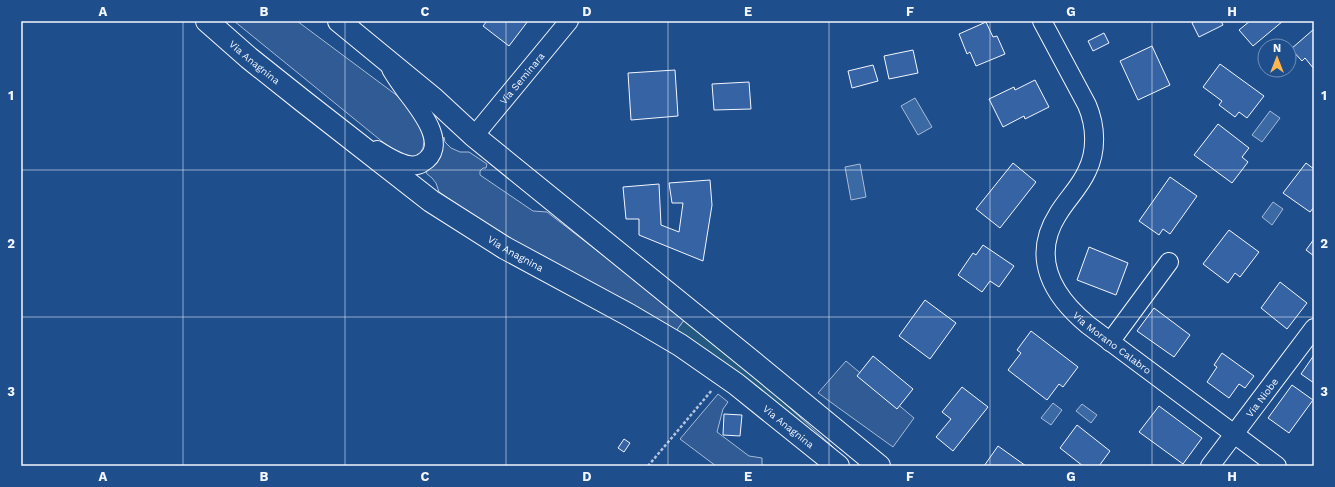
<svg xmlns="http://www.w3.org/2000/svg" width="1335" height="487" viewBox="0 0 1335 487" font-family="'Work Sans',sans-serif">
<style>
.green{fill:#245a82;stroke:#a8bbd7}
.parking{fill:#305b95;stroke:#a8bbd7}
.water{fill:#3b69a3;stroke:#a8bbd7}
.building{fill:#3563a3;stroke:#f2f6ff}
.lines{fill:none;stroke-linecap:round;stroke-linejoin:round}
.minor-casing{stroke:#f2f6ff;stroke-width:20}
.major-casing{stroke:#f2f6ff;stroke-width:24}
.path{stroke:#b3c4dc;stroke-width:2.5;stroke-dasharray:3 2;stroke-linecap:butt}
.minor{stroke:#1f4e8c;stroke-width:18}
.major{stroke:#1f4e8c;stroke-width:22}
.grid{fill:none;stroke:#f2f6ff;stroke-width:1;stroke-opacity:0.55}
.labels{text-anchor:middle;stroke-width:3;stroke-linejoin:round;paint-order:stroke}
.street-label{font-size:10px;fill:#f2f6ff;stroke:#1f4e8c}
.neatline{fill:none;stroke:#f2f6ff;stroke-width:1.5}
.grid-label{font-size:13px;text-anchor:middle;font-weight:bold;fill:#f2f6ff}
</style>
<rect width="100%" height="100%" fill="#1f4e8c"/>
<polygon class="green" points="684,320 759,380 833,447 835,451 676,331"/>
<g class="parking">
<polygon points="234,21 297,21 395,94 410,107 422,130 424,141 423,148 420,153 415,157 406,157 395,152"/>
<polygon points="444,137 445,142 451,148 460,152 469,152 487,164 486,168 483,168 480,171 480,175 533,211 547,212 617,266 684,320 676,331 629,302 538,255 474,216 439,192 436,183 432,178 427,174 424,168 439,153"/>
<polygon points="846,361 914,418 893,447 818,393"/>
<polygon points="718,394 728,402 723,409 717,432 749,456 762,458 762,466 716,466 680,439"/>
</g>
<g class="water">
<polygon points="915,98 932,127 918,135 901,106"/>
<polygon points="1270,111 1280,118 1262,142 1252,135"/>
<polygon points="860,164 866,197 851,200 845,167"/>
<polygon points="1273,202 1283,209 1272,225 1262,217"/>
<polygon points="1053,403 1062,410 1051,425 1041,418"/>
<polygon points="1082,404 1097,415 1091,423 1076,411"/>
</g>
<g class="building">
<polygon points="487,21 528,21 509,46 483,26"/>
<polygon points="1195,21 1221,21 1223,25 1199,37 1192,23"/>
<polygon points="1250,21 1283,21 1253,46 1239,30"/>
<polygon points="986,22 993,37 997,36 1005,54 976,66 970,52 967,54 959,34"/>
<polygon points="1314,29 1314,69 1305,58 1302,61 1291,49"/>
<polygon points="1104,33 1109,43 1093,51 1088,41"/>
<polygon points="1152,46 1170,85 1138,100 1120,61"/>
<polygon points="913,50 918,73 889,79 884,56"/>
<polygon points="1220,64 1264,96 1247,118 1239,112 1235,117 1219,105 1222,101 1203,87"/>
<polygon points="873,65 878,81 852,88 848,71"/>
<polygon points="675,70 678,116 631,120 628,73"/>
<polygon points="1035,80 1049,107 1025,119 1024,116 1003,127 989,99 1014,87 1015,90"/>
<polygon points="749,82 751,109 714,110 712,84"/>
<polygon points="1218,124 1249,148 1242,157 1248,162 1232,183 1194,155"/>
<polygon points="1013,163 1036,182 1000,228 976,209"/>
<polygon points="1306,163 1314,169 1314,207 1310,212 1283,193"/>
<polygon points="1170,177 1197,196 1170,234 1163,229 1159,235 1139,221"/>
<polygon points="710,180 712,205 703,261 639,235 639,219 626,219 623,187 659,184 661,225 679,232 683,203 672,203 669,183"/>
<polygon points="1229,230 1259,252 1240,277 1235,273 1228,283 1203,264"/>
<polygon points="1314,239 1314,256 1306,250"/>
<polygon points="983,245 1014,266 999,287 990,281 982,292 958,275 973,253 976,255"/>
<polygon points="1089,247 1128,263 1116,295 1077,280"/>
<polygon points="1280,282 1307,303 1287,329 1261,308"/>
<polygon points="925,300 956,323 930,359 899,336"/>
<polygon points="1154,308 1190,335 1174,357 1137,331"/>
<polygon points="1031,331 1078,367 1063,387 1059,384 1047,400 1008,370 1021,353 1017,350"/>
<polygon points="1222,353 1254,376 1245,388 1239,384 1229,398 1207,382 1217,367 1214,365"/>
<polygon points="1314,355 1314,383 1301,374"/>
<polygon points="873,356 913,389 897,409 857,376"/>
<polygon points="1292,385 1313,400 1289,433 1268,418"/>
<polygon points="962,387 988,407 953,451 936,437 951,419 942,412"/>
<polygon points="1159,406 1202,438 1183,464 1139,432"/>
<polygon points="724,414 742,415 740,436 723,435"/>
<polygon points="1077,425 1110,451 1099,466 1083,466 1060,448"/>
<polygon points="624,439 630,443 624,452 618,448"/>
<polygon points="998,446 1026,466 984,466"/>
</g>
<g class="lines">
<defs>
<g id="minor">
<path id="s1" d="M1042,21L1087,105C1096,126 1097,151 1087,171C1080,187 1067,199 1058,214C1030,258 1053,296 1088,325L1277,466"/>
<path id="s2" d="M474,136L569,21"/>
<path d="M377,150C388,157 409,171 422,163C452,146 417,106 405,90C400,83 395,76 391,69"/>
<polyline points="1110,342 1169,262"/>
<path id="s3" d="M1210,466L1314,328"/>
</g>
<g id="major">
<path id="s4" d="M207,21L249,58L303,101L431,201L505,248L629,315L680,345L736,384L838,466"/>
<polyline points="339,21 434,99 474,136 760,368 879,466"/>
</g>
</defs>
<use href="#minor" class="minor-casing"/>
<use href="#major" class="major-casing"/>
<polyline class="path" points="648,466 712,390"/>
<use href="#minor" class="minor"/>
<use href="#major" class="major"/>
</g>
<path class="grid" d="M183,21V466M345,21V466M506,21V466M668,21V466M829,21V466M990,21V466M1152,21V466M21,170H1314M21,317H1314"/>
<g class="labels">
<g class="street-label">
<text dy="4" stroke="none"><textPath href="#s4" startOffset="63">Via Anagnina</textPath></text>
<text dy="4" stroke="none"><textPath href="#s2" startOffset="75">Via Seminara</textPath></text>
<text dy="4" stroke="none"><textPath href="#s4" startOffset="387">Via Anagnina</textPath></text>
<text dy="4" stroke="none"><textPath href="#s1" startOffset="373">Via Morano Calabro</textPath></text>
<text dy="4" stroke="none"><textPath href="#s3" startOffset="86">Via Niobe</textPath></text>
<text dy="4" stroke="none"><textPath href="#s4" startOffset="711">Via Anagnina</textPath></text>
</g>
</g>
<rect width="1335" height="487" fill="none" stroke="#1f4e8c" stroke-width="44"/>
<g transform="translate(1277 58)"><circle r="19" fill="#1f4e8c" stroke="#7391ba"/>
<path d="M0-3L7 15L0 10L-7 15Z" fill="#ffb74d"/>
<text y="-6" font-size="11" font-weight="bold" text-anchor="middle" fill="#f2f6ff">N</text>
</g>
<rect x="22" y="22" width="1291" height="443" class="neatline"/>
<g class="grid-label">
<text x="103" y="16">A</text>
<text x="264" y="16">B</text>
<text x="425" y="16">C</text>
<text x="587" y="16">D</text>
<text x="748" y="16">E</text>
<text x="910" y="16">F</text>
<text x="1071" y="16">G</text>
<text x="1232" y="16">H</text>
<text x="11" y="100">1</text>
<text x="1324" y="100">1</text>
<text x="11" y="248">2</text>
<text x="1324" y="248">2</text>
<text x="11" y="396">3</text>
<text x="1324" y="396">3</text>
<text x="103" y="481">A</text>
<text x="264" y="481">B</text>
<text x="425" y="481">C</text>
<text x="587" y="481">D</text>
<text x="748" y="481">E</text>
<text x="910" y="481">F</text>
<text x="1071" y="481">G</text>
<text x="1232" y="481">H</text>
</g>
</svg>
